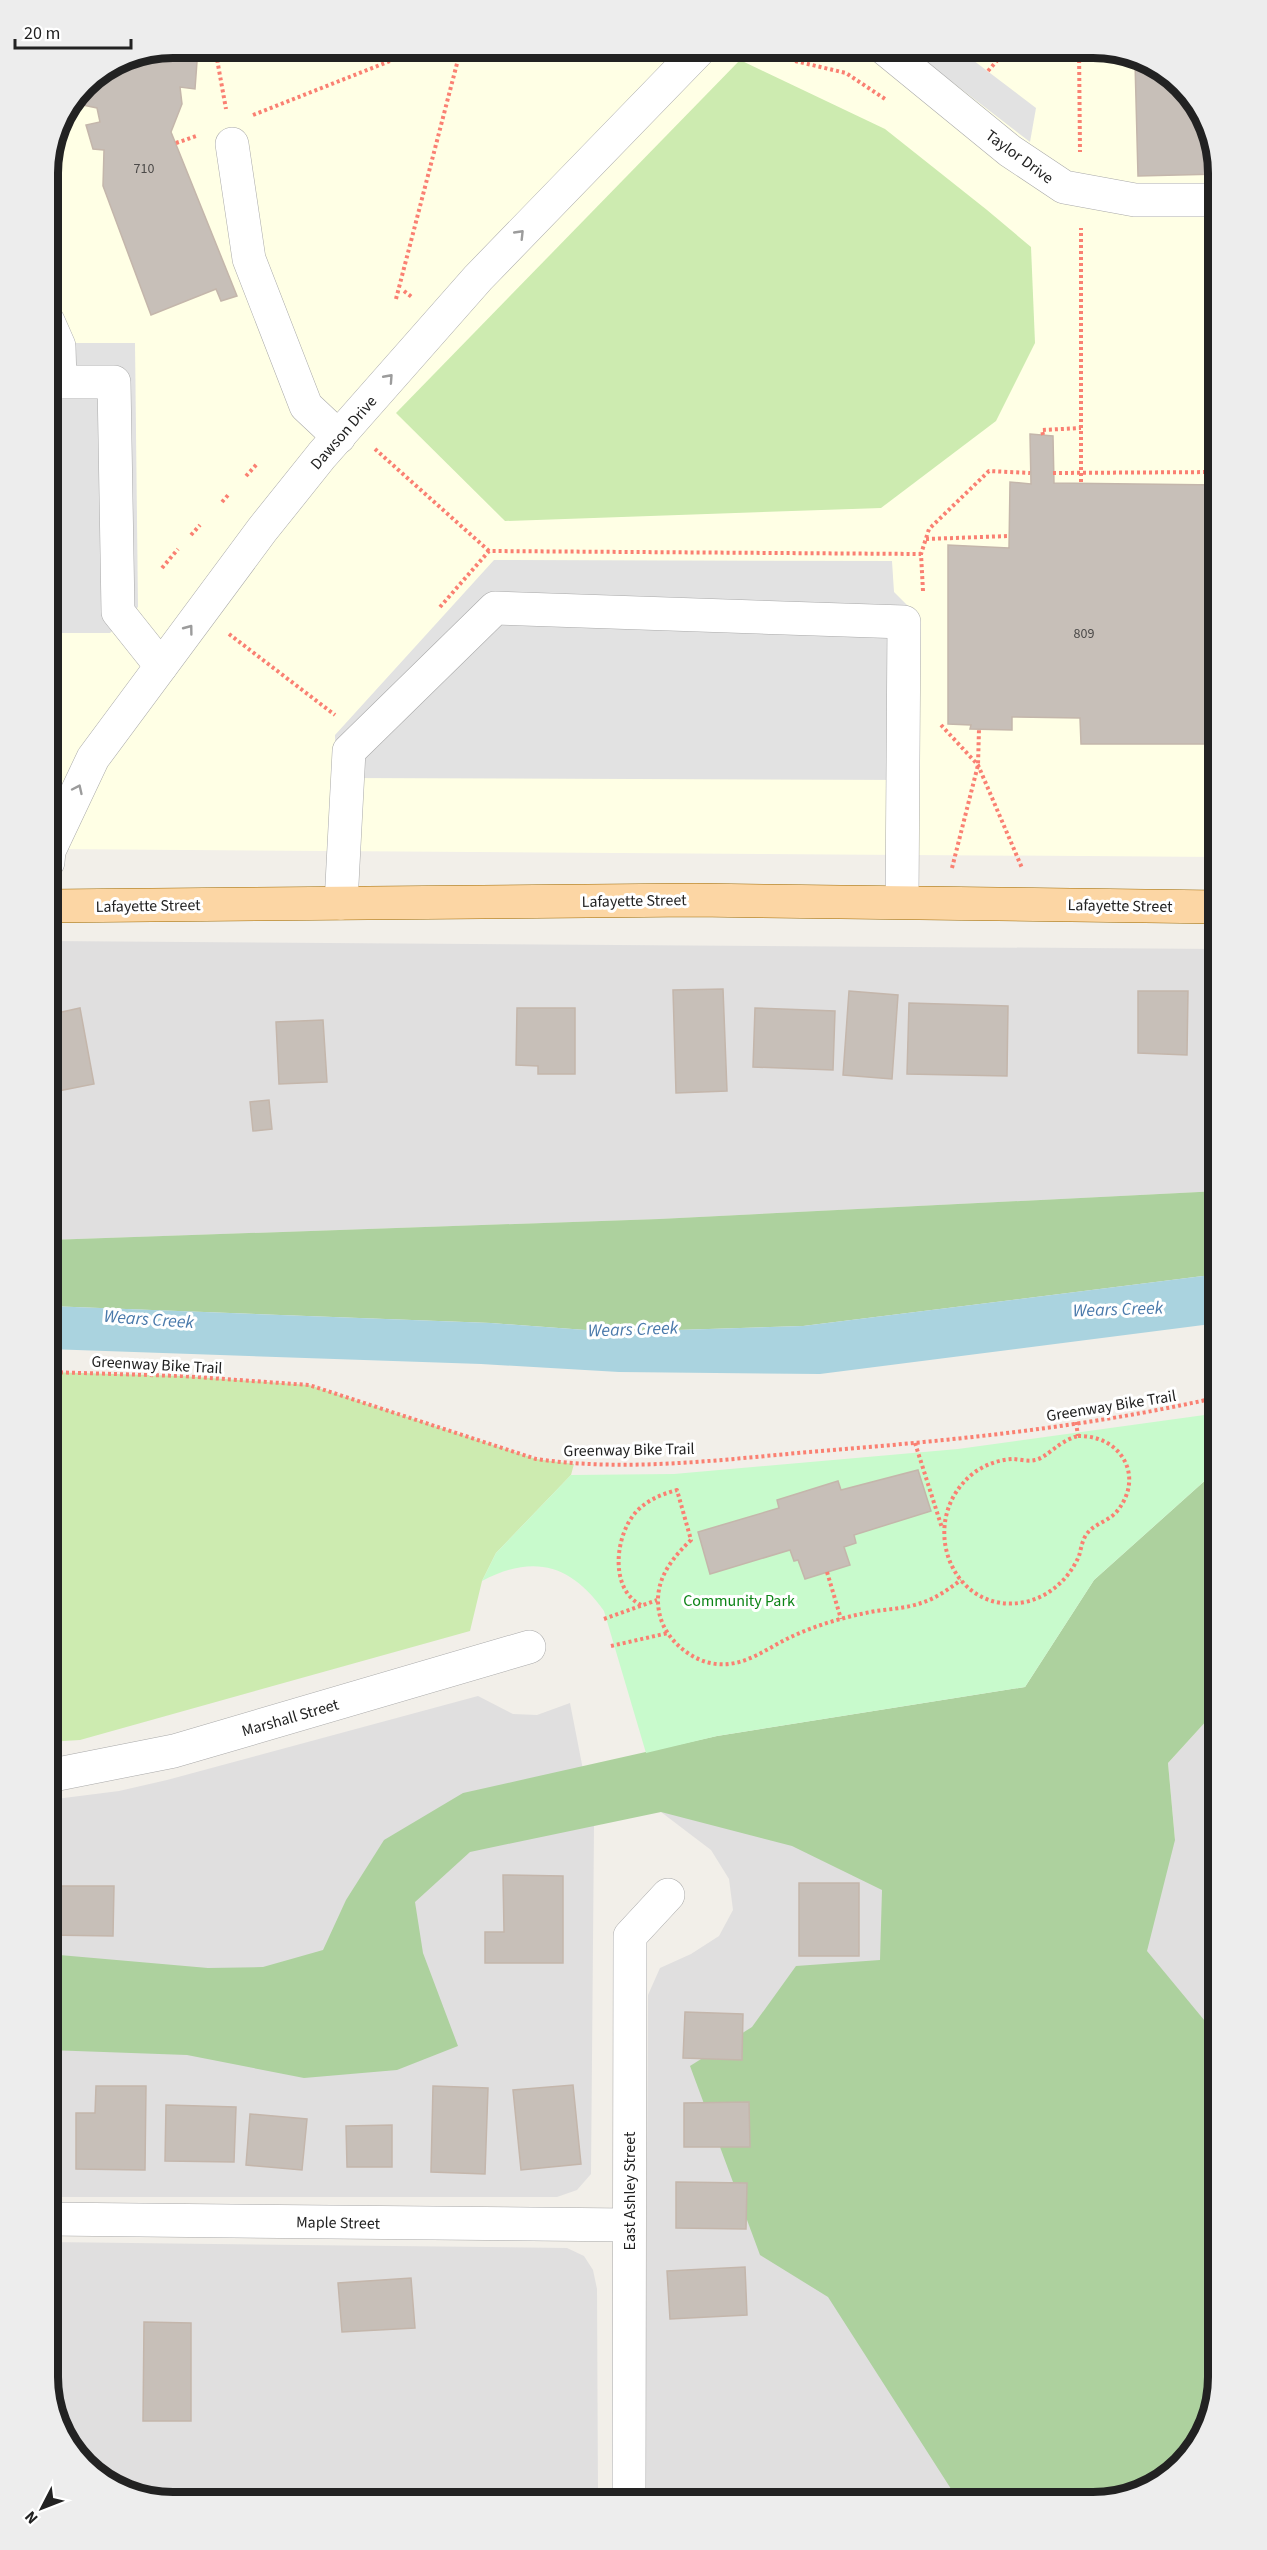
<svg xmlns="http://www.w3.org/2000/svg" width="1267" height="2550" viewBox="0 0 1267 2550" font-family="'Source Sans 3',sans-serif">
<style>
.residential{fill:#e0dfdf}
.education{fill:#ffffe5}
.grass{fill:#cdebb0}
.forest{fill:#add19e}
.park{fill:#c8facc}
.parking{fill:#e2e2e2}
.water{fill:#aad3df}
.building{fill:#c7bfb8;stroke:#c4b6ab;stroke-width:1.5}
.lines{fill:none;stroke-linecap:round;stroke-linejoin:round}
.minor-casing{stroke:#a9a9a9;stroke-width:34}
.major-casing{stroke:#a06b00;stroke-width:34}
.path{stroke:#fa8072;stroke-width:4;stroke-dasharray:3 3;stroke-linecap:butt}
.minor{stroke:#fff;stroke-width:33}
.major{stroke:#fcd6a4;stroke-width:33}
.oneway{stroke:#9c9c9c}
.labels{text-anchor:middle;stroke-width:6;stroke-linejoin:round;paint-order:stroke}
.number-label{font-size:14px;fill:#4b4948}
.street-label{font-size:16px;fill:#222;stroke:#fff}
.park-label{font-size:16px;fill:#0c8416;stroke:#fff}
.water-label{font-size:18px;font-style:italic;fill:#4a7aab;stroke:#fff}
.rim{fill:none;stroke:#222;stroke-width:8}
</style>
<rect width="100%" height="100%" fill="#f2efe9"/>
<g class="residential">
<polygon points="48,941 1219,949 1219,1191 659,1219 48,1240"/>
<polygon points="478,1696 513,1714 537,1715 570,1703 594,1826 591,2174 577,2190 557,2197 48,2197 48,1800 119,1791 167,1780"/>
<polygon points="1219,1707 1219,2377 1198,2447 1141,2493 1093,2502 645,2502 648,1995 660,1968 691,1954 719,1936 733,1910 729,1879 711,1850 661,1812 1175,1839 1168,1763"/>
<polygon points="48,2242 567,2248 584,2256 593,2270 597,2289 598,2502 166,2502 103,2481 57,2424 48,2376"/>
</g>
<polygon class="education" points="174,48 1102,48 1170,74 1210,126 1219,174 1219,857 48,849 48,166 58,125 85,85 126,57"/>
<g class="grass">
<polygon points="740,60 885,129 987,210 1031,247 1035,343 996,421 881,508 505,521 396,413"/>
<polygon points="48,1372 182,1376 309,1385 536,1459 574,1464 571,1475 496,1553 482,1581 470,1631 80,1740 48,1742"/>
</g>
<g class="forest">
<polygon points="1219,1191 1219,1274 803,1326 613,1332 491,1323 48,1306 48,1240 659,1219"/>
<polygon points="1219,1468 1219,1707 1168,1763 1175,1840 1147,1951 1219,2038 1219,2377 1198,2447 1141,2493 1126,2496 953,2492 828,2297 760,2255 690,2066 752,2027 796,1966 880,1960 882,1890 792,1846 661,1812 470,1852 415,1902 423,1953 458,2046 397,2070 304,2078 187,2055 48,2050 48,1954 208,1968 263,1967 323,1950 346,1900 384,1840 463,1793 717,1736 1025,1687 1094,1580"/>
</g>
<path class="park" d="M1219,1413V1468L1094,1580L1025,1687L717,1736L646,1753L604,1611C571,1564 533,1554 482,1581L496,1553L571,1475L674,1474L958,1449Z"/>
<g class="parking">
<polygon points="908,48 957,48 1036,108 1030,142"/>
<polygon points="48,343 135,343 138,607 110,633 48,633"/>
<polygon points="494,560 892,561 894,592 919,617 918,780 336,778 335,735"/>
</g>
<polygon class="water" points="1219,1274 1219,1323 820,1374 619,1372 481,1364 48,1349 48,1306 491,1323 613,1332 803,1326"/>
<g class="building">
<polygon points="174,48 198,48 195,89 180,87 182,104 171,132 237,296 221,301 216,289 151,315 103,186 104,150 93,149 86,125 100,122 97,108 73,103 85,85 126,57"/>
<polygon points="1135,62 1170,74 1210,126 1219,174 1138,176"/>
<polygon points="1030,434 1053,436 1054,483 1219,485 1219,744 1081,744 1080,718 1012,717 1012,730 970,729 971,725 948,724 948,545 1009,548 1010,482 1031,484"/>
<polygon points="723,989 727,1091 676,1093 673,990"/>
<polygon points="849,991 898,995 892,1079 843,1075"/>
<polygon points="1138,991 1188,991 1187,1055 1138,1053"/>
<polygon points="1210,997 1219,997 1219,1076 1213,1076"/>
<polygon points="909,1003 1008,1006 1007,1076 907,1074"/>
<polygon points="80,1008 94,1084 48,1093 48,1015"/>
<polygon points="517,1008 575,1008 575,1074 538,1074 538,1066 516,1065"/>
<polygon points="755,1008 835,1011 833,1070 753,1067"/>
<polygon points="323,1020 327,1082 279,1084 276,1022"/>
<polygon points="269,1100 272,1129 253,1131 250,1102"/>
<polygon points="48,1206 54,1233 48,1234"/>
<polygon points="918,1470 931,1511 854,1535 856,1543 844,1547 850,1565 805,1579 798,1560 794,1561 790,1550 710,1574 698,1532 779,1508 777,1500 838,1481 841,1490"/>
<polygon points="503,1875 563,1876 563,1963 485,1963 485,1932 504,1932"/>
<rect x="799" y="1883" width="60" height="73"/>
<polygon points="48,1886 114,1886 113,1936 48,1935"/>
<polygon points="685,2012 743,2014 742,2060 683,2058"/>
<polygon points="573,2085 581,2164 521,2170 513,2090"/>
<polygon points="96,2086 146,2086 145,2170 76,2169 76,2113 95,2113"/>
<polygon points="433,2086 488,2088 485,2174 431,2172"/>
<polygon points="749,2102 750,2147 684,2147 684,2103"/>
<polygon points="166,2105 236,2107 234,2162 165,2161"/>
<polygon points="250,2114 307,2119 302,2170 246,2165"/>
<polygon points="392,2125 392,2167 347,2167 346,2126"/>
<polygon points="676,2182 747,2183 746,2229 676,2228"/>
<polygon points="745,2267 747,2315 670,2319 667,2271"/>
<polygon points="411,2278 415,2328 342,2332 338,2283"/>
<polygon points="48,2309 50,2309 51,2372 48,2372"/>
<polygon points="144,2322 191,2323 191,2421 143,2421"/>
</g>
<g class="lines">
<defs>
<g id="minor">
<polyline points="884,48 1010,151 1064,187 1135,200 1219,200"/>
<polyline points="232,144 249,259 306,406 339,437"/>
<polyline points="48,321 59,346 60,382"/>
<polyline points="48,382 114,382 118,612 161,666"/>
<polyline points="48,862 49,851 93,758 262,530 322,455 478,278 701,48"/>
<polyline points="341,903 349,751 495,608 904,622 902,902"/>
<polyline points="48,1776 174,1751 529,1647"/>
<polyline points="48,2219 628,2225"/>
<polyline points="629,2502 630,1936 668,1895"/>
</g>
<polyline id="major" points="48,906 695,900 1219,907"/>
</defs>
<use href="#minor" class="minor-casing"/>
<use href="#major" class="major-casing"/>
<g class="path">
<polyline points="215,48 226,109"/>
<polyline points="775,48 795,61 846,73 885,99"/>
<polyline points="1079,48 1080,152"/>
<polyline points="988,71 1008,48"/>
<polyline points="253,115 423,48"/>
<polyline points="176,143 196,136"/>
<path d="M48,252C58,224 59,199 48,172"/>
<polyline points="404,291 413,298"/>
<polyline points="396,299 461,48"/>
<polyline points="1043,435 1042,430 1081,428"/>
<polyline points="375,449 489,551"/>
<polyline points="1053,473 1219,472"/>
<polyline points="246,476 257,464"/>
<polyline points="1081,482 1081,228"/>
<polyline points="222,502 229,494"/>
<polyline points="191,535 200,525"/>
<polyline points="926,539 1009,536"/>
<polyline points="162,568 178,549"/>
<polyline points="923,591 921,554 929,529 989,471 1030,473"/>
<polyline points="440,607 489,551 921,554"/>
<polyline points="229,634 335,715"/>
<polyline points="941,725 978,765 1022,868"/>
<polyline points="952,868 978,765 979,729"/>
<path d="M48,1372L182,1376L309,1385L536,1459C626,1472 719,1460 809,1452C946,1441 1085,1428 1219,1397"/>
<polyline points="1076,1422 1078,1436"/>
<path d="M1078,1436C1120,1435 1145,1475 1118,1510C1109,1522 1094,1523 1086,1535C1082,1541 1081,1549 1079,1556C1069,1579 1049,1597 1025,1602C956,1616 919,1531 964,1482C975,1469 994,1460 1012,1459C1019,1459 1028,1462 1035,1460C1047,1458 1058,1441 1078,1436Z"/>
<polyline points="915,1443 942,1528"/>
<polyline points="827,1572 841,1619"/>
<path d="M641,1605C609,1589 615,1535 636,1512C647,1500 662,1494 677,1490L691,1540C669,1561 652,1584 660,1616C666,1640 692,1662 717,1664C746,1667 768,1647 793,1636C819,1624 848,1616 876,1611C891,1609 907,1608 921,1603C935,1599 949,1589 961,1580"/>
<polyline points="604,1619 657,1600"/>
<polyline points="611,1646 668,1633"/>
</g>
<use href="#minor" class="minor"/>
<use href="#major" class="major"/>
</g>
<defs><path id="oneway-chevron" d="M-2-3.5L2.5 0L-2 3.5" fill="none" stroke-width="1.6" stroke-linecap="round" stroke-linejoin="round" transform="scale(1.5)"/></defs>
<g class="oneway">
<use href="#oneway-chevron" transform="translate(520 234) rotate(-46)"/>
<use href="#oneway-chevron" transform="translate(389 378) rotate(-48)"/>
<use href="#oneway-chevron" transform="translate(189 629) rotate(-53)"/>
<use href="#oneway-chevron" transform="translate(78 789) rotate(-65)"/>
</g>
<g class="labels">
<g class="number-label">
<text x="144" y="173">710</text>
<text x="1084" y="638">809</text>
</g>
<g class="street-label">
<text transform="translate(1020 156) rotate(36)" y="6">Taylor Drive</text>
<text transform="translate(343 432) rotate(-49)" y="6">Dawson Drive</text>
<text transform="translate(634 900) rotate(-1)" y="6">Lafayette Street</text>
<text transform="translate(148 905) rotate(-1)" y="6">Lafayette Street</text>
<text transform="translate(1120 905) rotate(1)" y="6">Lafayette Street</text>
<text transform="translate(157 1364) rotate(3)" y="6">Greenway Bike Trail</text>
<text transform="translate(1111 1405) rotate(-9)" y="6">Greenway Bike Trail</text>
<text transform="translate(629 1449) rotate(-1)" y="6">Greenway Bike Trail</text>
<text transform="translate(290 1717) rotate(-16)" y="6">Marshall Street</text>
<text transform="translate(629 2191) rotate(-90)" y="6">East Ashley Street</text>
<text transform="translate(338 2222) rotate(1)" y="6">Maple Street</text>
</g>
<g class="park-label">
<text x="739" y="1606">Community Park</text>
</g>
<g class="water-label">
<text transform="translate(1118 1309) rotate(-2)" y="6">Wears Creek</text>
<text transform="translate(149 1319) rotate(4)" y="6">Wears Creek</text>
<text transform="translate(633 1329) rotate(-2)" y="6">Wears Creek</text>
</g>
</g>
<path d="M0 0H1267V2550H0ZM173 58H1093A115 115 0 0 1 1208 173V2377A115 115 0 0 1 1093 2492H173A115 115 0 0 1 58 2377V173A115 115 0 0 1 173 58Z" fill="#ededed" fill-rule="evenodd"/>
<path class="rim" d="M173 58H1093A115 115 0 0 1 1208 173V2377A115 115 0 0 1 1093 2492H173A115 115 0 0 1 58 2377V173A115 115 0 0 1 173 58Z"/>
<g transform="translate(42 2508) rotate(228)" stroke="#ffffff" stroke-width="4.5" paint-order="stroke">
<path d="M0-4.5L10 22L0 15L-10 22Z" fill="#222222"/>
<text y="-9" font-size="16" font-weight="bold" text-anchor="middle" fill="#222222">N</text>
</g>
<path d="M15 39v9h116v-9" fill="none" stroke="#222222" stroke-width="3"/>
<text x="24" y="39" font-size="18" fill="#222222" stroke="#ffffff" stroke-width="4.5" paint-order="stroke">20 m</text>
</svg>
